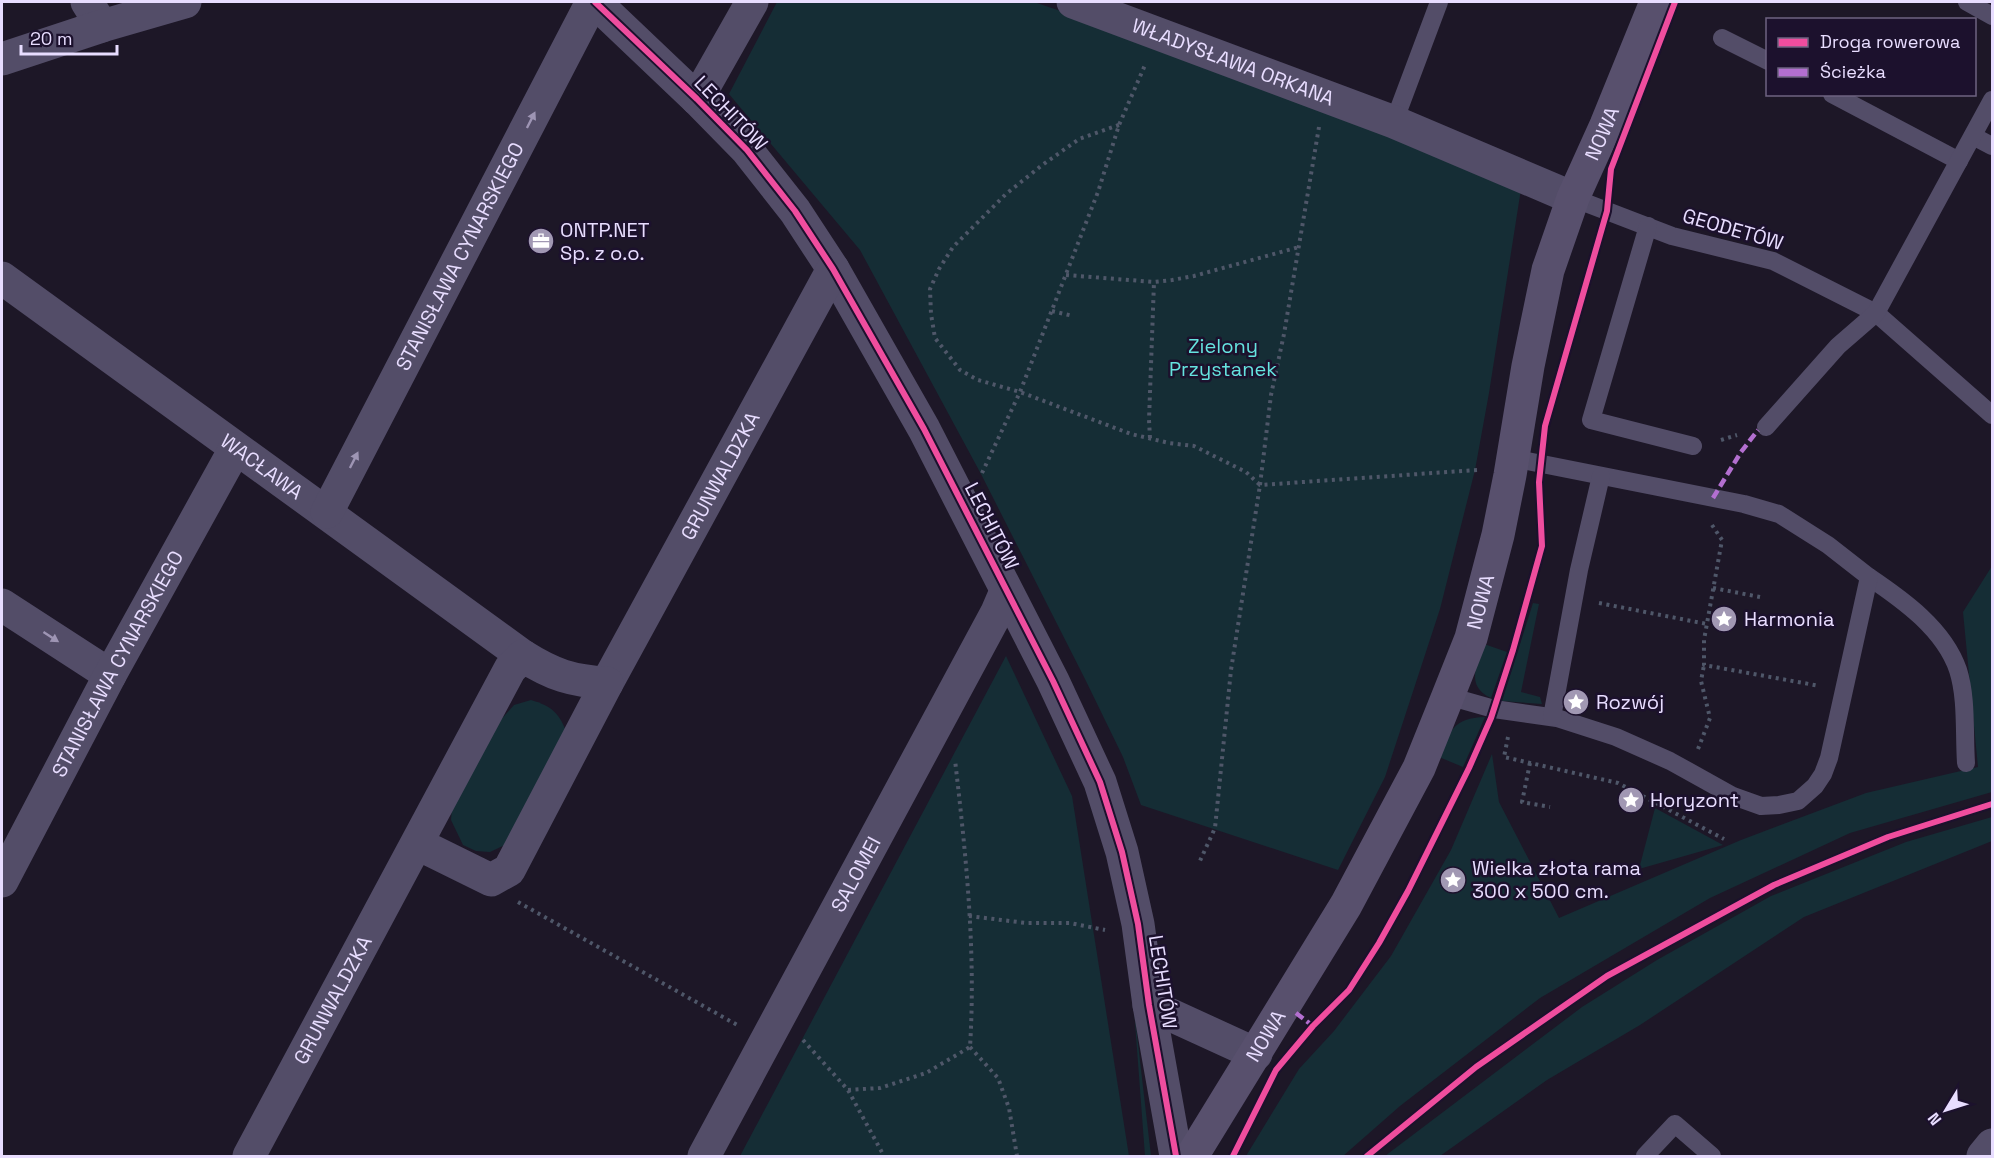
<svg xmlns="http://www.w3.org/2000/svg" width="1994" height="1158" viewBox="0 0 1994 1158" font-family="'Space Grotesk',sans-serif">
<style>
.green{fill:#152d35}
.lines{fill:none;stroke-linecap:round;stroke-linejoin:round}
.path{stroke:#4f5769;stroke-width:4;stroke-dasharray:3 4.5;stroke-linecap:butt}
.lane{stroke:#534d68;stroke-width:18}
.street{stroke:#534d68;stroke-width:33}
.secondary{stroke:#58506d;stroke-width:33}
.quiet{stroke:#b36fd0;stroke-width:4.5;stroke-dasharray:9 4.5;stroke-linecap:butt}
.cycleway-casing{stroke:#1c112d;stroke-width:10}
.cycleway{stroke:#ef4d9e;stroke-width:6}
.oneway{fill:#9e95b4}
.labels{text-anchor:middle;stroke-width:5;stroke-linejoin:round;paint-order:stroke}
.street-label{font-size:20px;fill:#e8ddff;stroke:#1c112d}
.poi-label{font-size:20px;fill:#e8ddff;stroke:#1c112d;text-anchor:start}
.park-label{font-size:20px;fill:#65e3df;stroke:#1c112d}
</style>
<rect width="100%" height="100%" fill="#1d1727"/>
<g class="green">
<polygon points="777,2 1034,2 1155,43 1521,189 1489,393 1475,470 1440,609 1385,777 1338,870 1141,805 1123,757 1085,679 981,474 860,250 729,94"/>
<polygon points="1992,566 1992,792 1850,833 1710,898 1540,998 1400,1106 1343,1156 1246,1156 1299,1069 1334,1031 1391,956 1451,850 1492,754 1499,802 1559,918 1741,840 1866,793 1978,767 1963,612"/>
<polygon points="1533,603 1539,604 1521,692 1540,697 1542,704 1502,701"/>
<path d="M1484,644L1507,652L1491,698C1465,686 1477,664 1484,644Z"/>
<polygon points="1006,656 1072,796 1129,1156 740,1156"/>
<path d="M531,700C552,706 560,714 567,734L511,842L490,852L476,851L463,845L451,820L452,806L497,724L514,705Z"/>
<path d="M1485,717L1463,767L1439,757C1450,731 1453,718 1485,717Z"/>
<polygon points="1655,808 1723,845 1639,869"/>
<polygon points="1992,817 1992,841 1804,917 1640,1025 1547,1080 1440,1156 1385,1156 1582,1007 1657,960 1771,896 1906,842"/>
<polygon points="1134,1009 1151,1156 1145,1156"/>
</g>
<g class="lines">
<g class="path">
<polyline points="1119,125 1079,139 1041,166 1006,194 953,247 939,269 930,289 931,314 935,338 960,370 978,380 1020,392 1131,434 1169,443 1194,446 1246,472 1260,485 1231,670 1215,828 1199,863"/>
<polyline points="1319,127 1284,334 1271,395 1260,485 1477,470"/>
<polyline points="1066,275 1154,282 1172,280 1194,276 1299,247"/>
<polyline points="1052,311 1073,316"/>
<polyline points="1150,438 1149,420 1154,282"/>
<polyline points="1721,440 1737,435"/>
<polyline points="982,473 1020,392 1098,192 1119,125 1145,65"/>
<polyline points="1712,525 1722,540 1704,640 1704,665 1820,686"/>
<polyline points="1713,588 1760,597"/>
<polyline points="1599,603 1707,624"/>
<polyline points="1508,737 1504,757 1618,783 1724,839"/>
<polyline points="1698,749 1710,718 1701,681 1704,665"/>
<polyline points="1530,763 1522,802 1550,807"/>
<polyline points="518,902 739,1026"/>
<polyline points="969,916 1026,923 1070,923 1105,930"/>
<polyline points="803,1040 848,1090 884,1156"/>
<polyline points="970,1047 998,1078 1009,1108 1017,1156"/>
<path d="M848,1090L880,1088L926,1073L970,1047C976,951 966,855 955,760"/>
</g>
<g class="lane">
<polyline points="1967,2 1992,16"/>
<polyline points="1722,38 1768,61"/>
<polyline points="1832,94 1959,161"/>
<polyline points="1394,122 1439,2"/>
<polyline points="1973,136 1992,146"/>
<polyline points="1573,198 1672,236 1773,261 1876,313 1992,415"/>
<polyline points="1648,226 1591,420 1693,446"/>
<polyline points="1766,427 1838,346 1876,313 1992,100"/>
<path d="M1869,577C1903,600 1944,629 1958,670C1967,698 1964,733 1966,763"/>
<polyline points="1448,696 1494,709 1557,718 1616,737 1670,761 1733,796 1761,806 1779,805 1798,801 1815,786 1823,774 1829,758 1869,577 1828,545 1779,514 1744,504 1512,458"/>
<polyline points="1552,717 1579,570 1601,476"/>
<polyline points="1645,1156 1675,1124 1712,1156"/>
</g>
<g class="street">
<polyline points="87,2 102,26"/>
<polyline points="595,2 697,99 747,150 795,211 833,269 924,429 1053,681 1100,782 1122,852 1138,924 1149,1005 1176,1156"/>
<path id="s1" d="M1073,2L1394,122L1573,198"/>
<polyline points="2,59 102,26 185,2"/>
<polyline points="697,99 752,2"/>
<path id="s2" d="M2,278L523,656"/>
<path id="s3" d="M327,512L592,2"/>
<polyline points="2,605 110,675"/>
<path id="s4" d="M607,683L833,269"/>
<path id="s5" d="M2,881L110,675L235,449"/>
<polyline points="1149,1005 1256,1054"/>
<path id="s6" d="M249,1156L510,669L523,656C553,675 572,681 607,683L509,870L491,880L418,844"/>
<path id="s7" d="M704,1156L997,612L1006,591"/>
<polyline points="1983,1156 1992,1145"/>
</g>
<path class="secondary" id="s8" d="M1192,1156L1346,905L1419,768L1448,696L1471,638L1498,535L1510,475L1528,366L1548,270L1573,198L1606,125L1656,2"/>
<g class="quiet">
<polyline points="1713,498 1741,452 1758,430"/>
<polyline points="1296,1013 1313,1026"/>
</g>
<defs>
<g id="cycleway">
<polyline points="595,2 697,99 747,150 795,211 833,269 924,429 1053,681 1100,782 1122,852 1138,924 1149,1005 1176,1156"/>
<polyline points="1233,1156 1276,1070 1313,1026 1349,990 1379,943 1408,891 1469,768 1491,718 1513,650 1542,546 1539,482 1545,426 1607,211 1611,169 1675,2"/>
<polyline points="1367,1156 1476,1067 1607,976 1774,885 1888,837 1992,804"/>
</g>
</defs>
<use href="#cycleway" class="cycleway-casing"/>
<use href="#cycleway" class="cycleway"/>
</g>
<defs><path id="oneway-solid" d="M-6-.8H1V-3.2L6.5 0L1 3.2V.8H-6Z" transform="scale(1.5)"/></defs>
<g class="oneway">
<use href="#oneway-solid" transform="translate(531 120) rotate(-63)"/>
<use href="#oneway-solid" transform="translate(354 460) rotate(-63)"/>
<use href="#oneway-solid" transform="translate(51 637) rotate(33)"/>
</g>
<defs>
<symbol id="office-disc" viewBox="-11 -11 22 22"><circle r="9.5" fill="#a198b3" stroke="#1c112d"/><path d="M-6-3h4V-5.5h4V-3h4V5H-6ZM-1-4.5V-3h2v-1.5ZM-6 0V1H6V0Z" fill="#fff"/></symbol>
<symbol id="sight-disc" viewBox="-11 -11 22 22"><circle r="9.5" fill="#a198b3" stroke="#1c112d"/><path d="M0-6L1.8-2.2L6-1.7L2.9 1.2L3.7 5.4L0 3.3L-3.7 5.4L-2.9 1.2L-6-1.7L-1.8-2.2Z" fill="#fff"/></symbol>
</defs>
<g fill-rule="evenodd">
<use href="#office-disc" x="526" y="226" width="30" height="30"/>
<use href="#sight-disc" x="1709" y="604" width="30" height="30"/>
<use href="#sight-disc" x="1561" y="687" width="30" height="30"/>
<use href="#sight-disc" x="1616" y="785" width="30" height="30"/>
<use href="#sight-disc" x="1438" y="865" width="30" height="30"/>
</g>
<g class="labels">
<g class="street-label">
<text dy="7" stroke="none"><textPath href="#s1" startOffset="171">WŁADYSŁAWA ORKANA</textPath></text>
<text transform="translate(731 113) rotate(46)" y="7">LECHITÓW</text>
<text dy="7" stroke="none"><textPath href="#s8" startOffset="1113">NOWA</textPath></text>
<text transform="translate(1733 229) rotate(16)" y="7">GEODETÓW</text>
<text dy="7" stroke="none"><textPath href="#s3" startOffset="288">STANISŁAWA CYNARSKIEGO</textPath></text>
<text dy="7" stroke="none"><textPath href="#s2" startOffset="321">WACŁAWA</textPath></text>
<text dy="7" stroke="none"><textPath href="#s4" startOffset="236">GRUNWALDZKA</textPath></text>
<text transform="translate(992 526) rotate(63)" y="7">LECHITÓW</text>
<text dy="7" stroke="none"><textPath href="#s8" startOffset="627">NOWA</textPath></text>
<text dy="7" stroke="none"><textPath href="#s5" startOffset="246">STANISŁAWA CYNARSKIEGO</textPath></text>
<text dy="7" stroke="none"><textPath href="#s7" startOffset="320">SALOMEI</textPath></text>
<text transform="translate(1163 982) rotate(81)" y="7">LECHITÓW</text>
<text dy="7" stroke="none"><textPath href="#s6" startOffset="177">GRUNWALDZKA</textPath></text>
<text dy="7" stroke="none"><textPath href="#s8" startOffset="141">NOWA</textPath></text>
</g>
<g class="poi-label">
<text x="560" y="237">ONTP.NET<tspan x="560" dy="23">Sp. z o.o.</tspan></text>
<text x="1744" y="626">Harmonia</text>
<text x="1596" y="709">Rozwój</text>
<text x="1650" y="807">Horyzont</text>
<text x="1472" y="875">Wielka złota rama<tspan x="1472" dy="23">300 x 500 cm.</tspan></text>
</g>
<g class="park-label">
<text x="1223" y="353">Zielony<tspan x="1223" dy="23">Przystanek</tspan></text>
</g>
</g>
<rect width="1994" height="1158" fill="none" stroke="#e8ddff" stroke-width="6"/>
<rect x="1766" y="18" width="210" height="78" fill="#1c112d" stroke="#6e6381" stroke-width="1.5"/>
<rect x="1778" y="38" width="30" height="9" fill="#ef4d9e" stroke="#6e6381" stroke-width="1.5"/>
<text x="1820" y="48" font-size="18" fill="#e8ddff">Droga rowerowa</text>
<rect x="1778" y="68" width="30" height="9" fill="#b36fd0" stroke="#6e6381" stroke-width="1.5"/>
<text x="1820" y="78" font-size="18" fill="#e8ddff">Ścieżka</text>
<g transform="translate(1946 1110) rotate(232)" stroke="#1c112d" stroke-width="4.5" paint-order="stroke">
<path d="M0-4.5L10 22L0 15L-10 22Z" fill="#e8ddff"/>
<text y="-9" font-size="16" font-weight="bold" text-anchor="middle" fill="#e8ddff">N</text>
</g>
<path d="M21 45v9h96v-9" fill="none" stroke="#e8ddff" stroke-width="3"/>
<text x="30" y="45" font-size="18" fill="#e8ddff" stroke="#1c112d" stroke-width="4.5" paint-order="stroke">20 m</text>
</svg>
